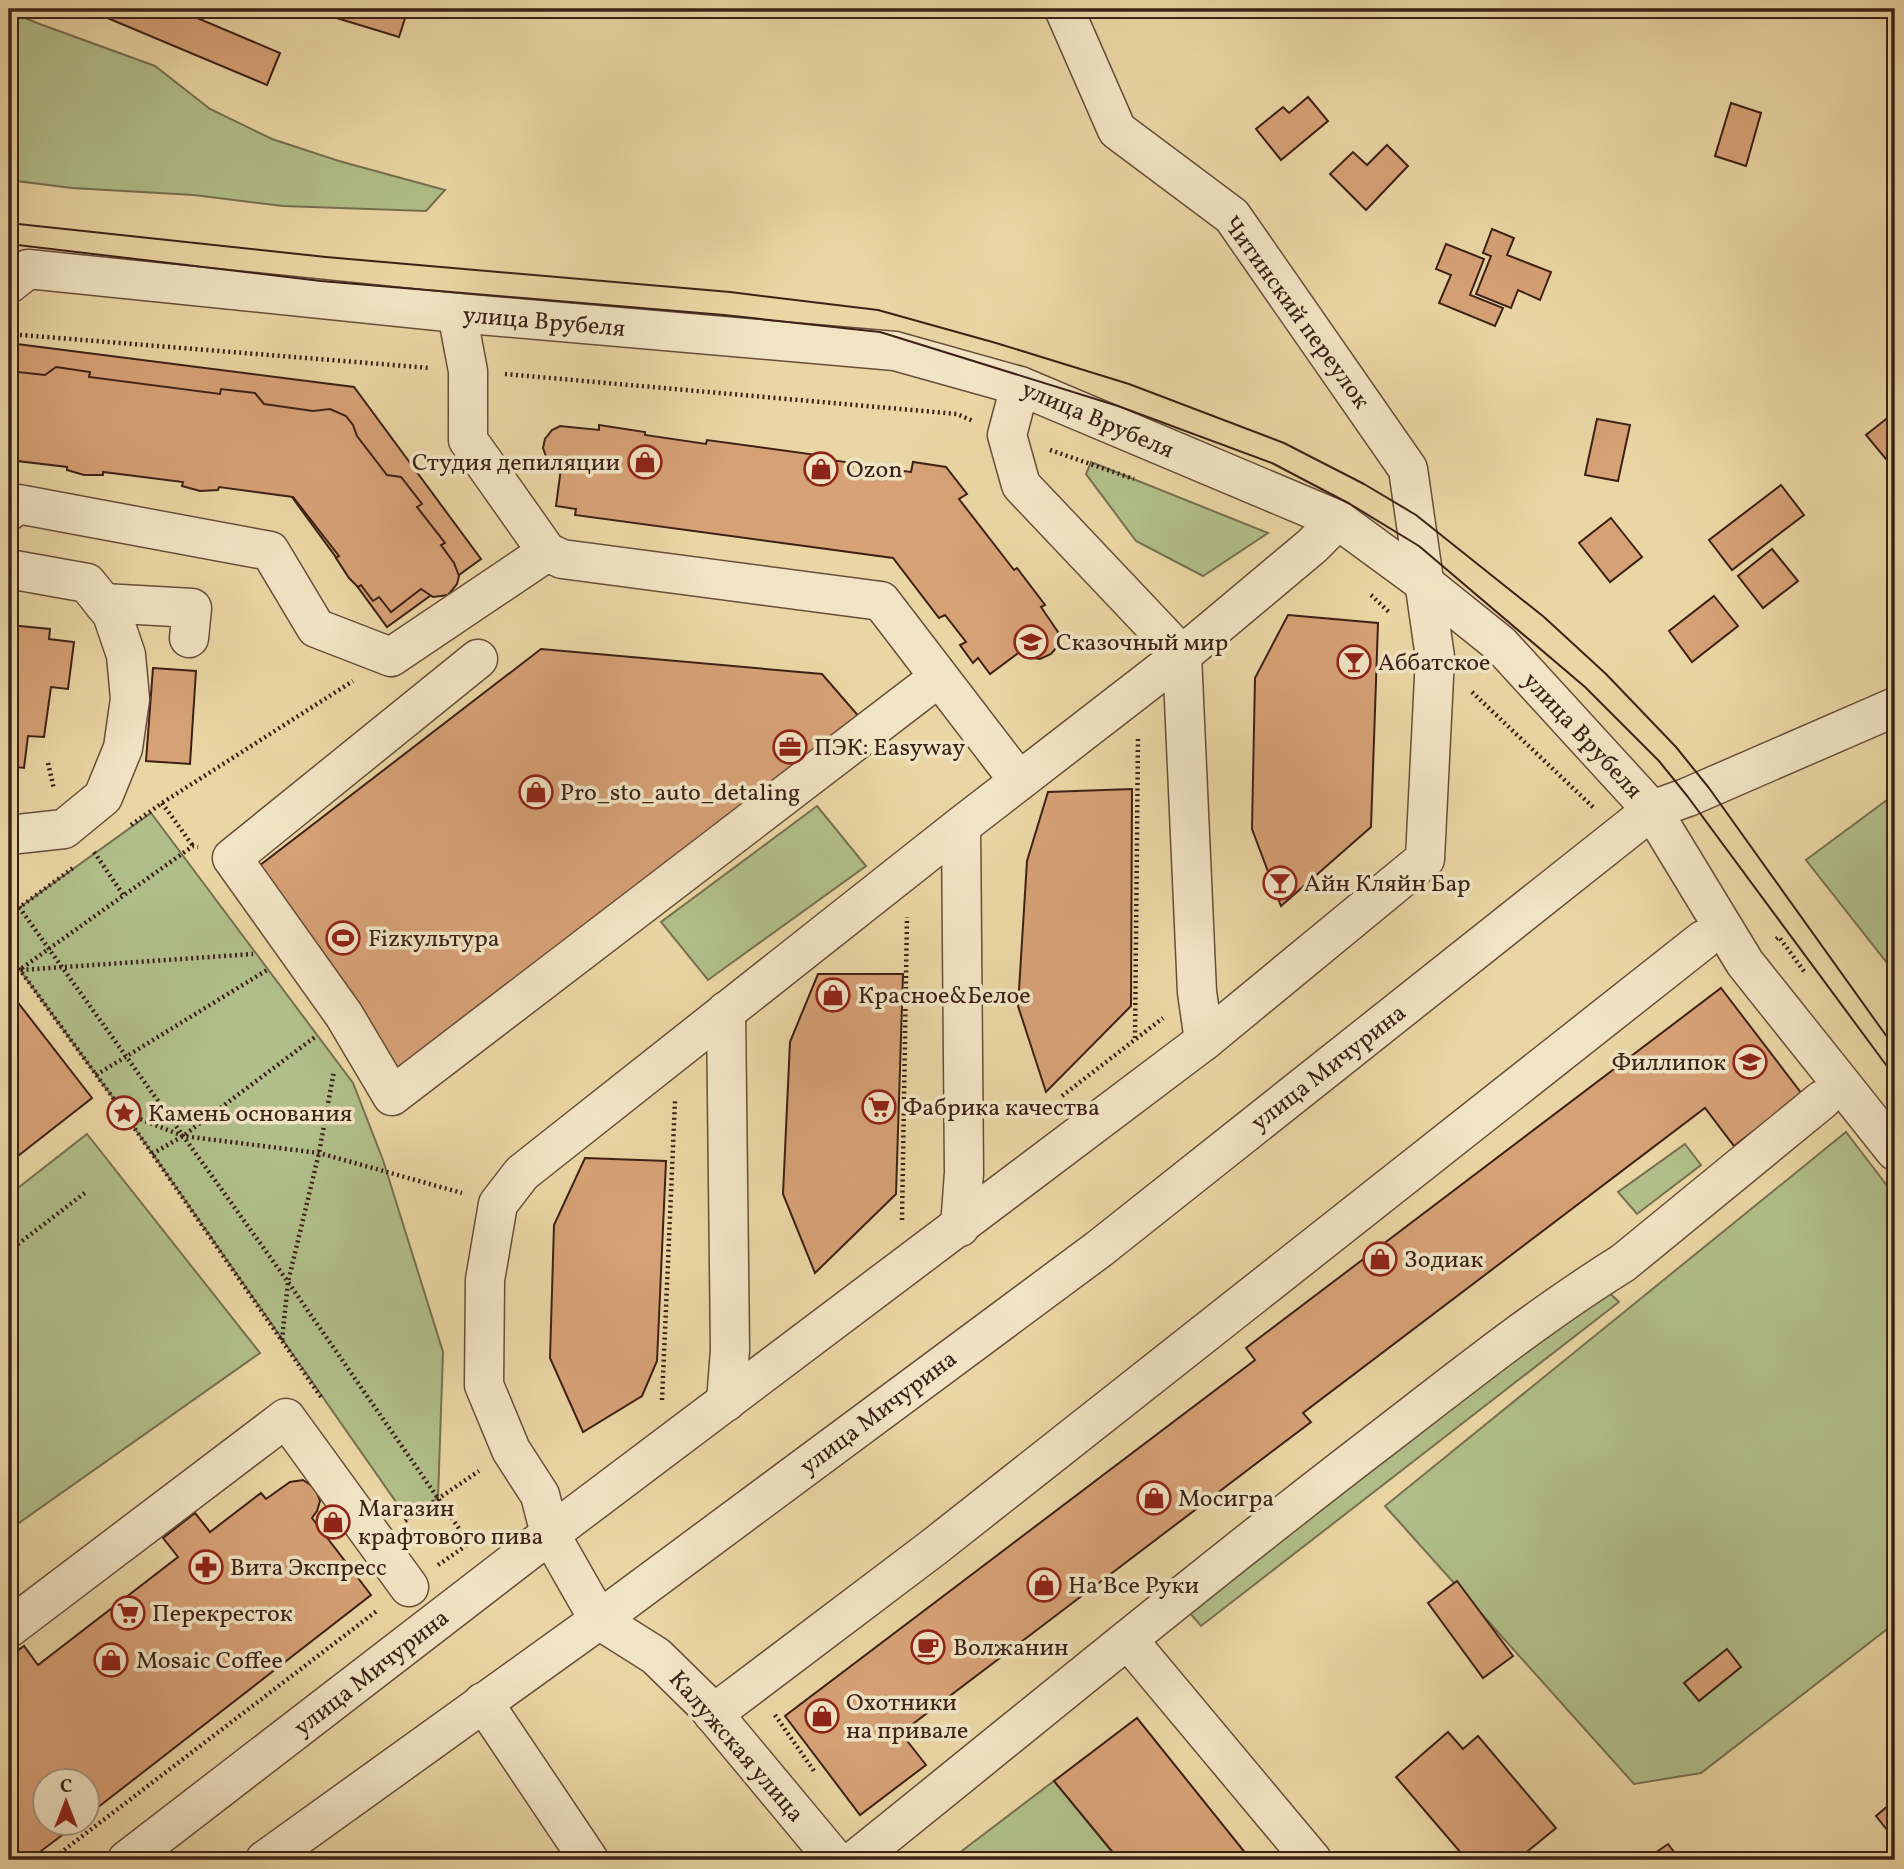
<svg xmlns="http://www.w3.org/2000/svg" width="1904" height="1869" viewBox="0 0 1904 1869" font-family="Vollkorn,serif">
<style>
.green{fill:#b1bf8a;stroke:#777050;stroke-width:2}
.building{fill:#d7a176;stroke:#3d2117;stroke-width:2}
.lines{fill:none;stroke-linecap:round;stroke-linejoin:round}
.minor-casing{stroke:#684e3a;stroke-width:41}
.path{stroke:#3d2117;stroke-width:4.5;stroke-dasharray:2 3.5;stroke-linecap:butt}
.minor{stroke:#f1e4c4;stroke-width:38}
.tram{stroke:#3d2117;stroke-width:2}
.labels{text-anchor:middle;stroke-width:7;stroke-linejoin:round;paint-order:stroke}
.street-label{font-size:24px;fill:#3d2117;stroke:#f1e4c4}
.poi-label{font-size:24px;fill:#3d2117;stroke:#f1e4c4;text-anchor:start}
</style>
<rect width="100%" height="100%" fill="#ead6a4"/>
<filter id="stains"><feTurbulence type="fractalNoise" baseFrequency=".00286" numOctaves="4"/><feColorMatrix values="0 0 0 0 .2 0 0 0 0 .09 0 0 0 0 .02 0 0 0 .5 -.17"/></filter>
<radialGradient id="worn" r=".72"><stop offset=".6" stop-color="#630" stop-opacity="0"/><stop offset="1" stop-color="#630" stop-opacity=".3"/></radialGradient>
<g class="green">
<polygon points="9,11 37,23 155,66 210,109 272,139 339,161 445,190 426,211 283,206 194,195 72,188 9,180"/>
<polygon points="1091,462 1268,533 1203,576 1136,541 1086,474"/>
<polygon points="1895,794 1895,973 1806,860"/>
<polygon points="817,806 866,866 708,980 661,922"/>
<polygon points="151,813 353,1083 383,1160 443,1352 438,1498 408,1519 124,1113 9,955 9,915"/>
<polygon points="1846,1132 1895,1196 1895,1623 1701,1773 1634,1784 1385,1506"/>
<polygon points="87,1134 260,1353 9,1530 9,1195"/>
<polygon points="1685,1144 1701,1165 1637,1214 1618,1192"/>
<polygon points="1601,1285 1619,1302 1201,1626 1183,1605"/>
<polygon points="1054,1781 1114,1854 1106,1860 950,1860"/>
</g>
<g class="building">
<polygon points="86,9 176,9 280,53 267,85"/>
<polygon points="307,9 408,9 399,37"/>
<polygon points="1308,97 1328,121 1281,160 1256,129 1283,107 1289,113"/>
<polygon points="1731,103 1761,113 1746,166 1715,156"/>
<polygon points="1387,145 1408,166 1366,210 1330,174 1353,152 1367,165"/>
<polygon points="1492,229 1514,238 1507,255 1551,272 1540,300 1518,290 1511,308 1476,294 1491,256 1483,253"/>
<polygon points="1446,244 1484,259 1470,295 1503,308 1495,326 1439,303 1451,275 1436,269"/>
<polygon points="9,343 354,387 481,559 387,627 289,493 11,452 9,454"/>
<polygon points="56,367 90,372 89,377 220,394 221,389 255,393 264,404 313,411 330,409 346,416 353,425 357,436 387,475 401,477 422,504 417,507 445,543 441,545 454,563 459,576 457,584 448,595 433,597 421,589 391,612 379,597 373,601 361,585 358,587 349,578 336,558 339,556 293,497 219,487 218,490 200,491 182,486 183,482 103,472 103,475 84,475 67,470 67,467 9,460 9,371 45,375"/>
<polygon points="1895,412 1895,470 1866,435"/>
<polygon points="1597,419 1630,425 1618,481 1585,475"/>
<polygon points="599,425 645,432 645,435 706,444 707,440 824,456 823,459 853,463 851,475 871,477 872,467 911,472 913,462 946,467 967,494 959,499 1014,570 1017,568 1045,605 1041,607 1058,632 1056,648 1051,654 1040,659 1027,657 1021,651 990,674 978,658 973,663 960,645 966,642 945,615 939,618 893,558 575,515 576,509 556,506 561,468 547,459 543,448 545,439 552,430 560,426 599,430"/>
<polygon points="1781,485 1804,515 1732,570 1709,540"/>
<polygon points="1611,518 1642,557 1610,582 1579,543"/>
<polygon points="1772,549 1798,581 1763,608 1738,576"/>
<polygon points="1714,596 1738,626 1692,662 1669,631"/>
<polygon points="1288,615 1378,623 1371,827 1281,906 1252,829 1255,678"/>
<polygon points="9,625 50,629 49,639 74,642 68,689 51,687 44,737 28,736 24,768 9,766"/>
<polygon points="541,649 822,674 862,720 393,1072 259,866"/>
<polygon points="153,668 196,671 190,764 146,761"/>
<polygon points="1132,789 1131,1006 1046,1092 1018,1006 1027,861 1048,792"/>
<polygon points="818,974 903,974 896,1194 815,1273 783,1194 790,1042"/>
<polygon points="1721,988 1802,1094 1734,1146 1705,1108 1303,1413 1311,1422 901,1733 926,1765 860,1815 785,1716 1255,1360 1246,1348"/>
<polygon points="9,991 92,1098 9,1163"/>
<polygon points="585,1158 666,1161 657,1361 642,1396 583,1432 550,1358 554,1225"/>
<polygon points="303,1480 315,1488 320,1501 317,1511 312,1518 371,1595 88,1815 88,1782 46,1782 46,1824 77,1824 29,1860 25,1860 9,1839 9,1657 24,1646 38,1665 178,1557 163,1538 195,1513 210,1532 261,1493 266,1499 290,1482"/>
<polygon points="1457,1581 1513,1656 1483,1678 1428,1603"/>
<polygon points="1727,1649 1741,1667 1699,1701 1684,1683"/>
<polygon points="1137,1718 1251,1860 1119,1860 1054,1781"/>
<polygon points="1448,1732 1463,1749 1478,1736 1556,1828 1517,1860 1467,1860 1396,1777"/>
<polygon points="1895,1800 1895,1840 1876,1816"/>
<polygon points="1668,1844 1680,1860 1645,1860"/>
</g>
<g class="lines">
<defs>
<g id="minor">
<polyline points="1064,9 1117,130 1232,216 1408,469 1435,657 1425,859 1204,1041 550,1534 540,1495 511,1450 484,1385 485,1280 498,1204 522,1173 961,826 1182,655 1312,546 1338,520"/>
<polyline points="9,284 28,269 457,313 895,351 1020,386 1338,520 1424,583 1500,644 1652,810 1745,963 1895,1151"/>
<polyline points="457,313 468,371 468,440 547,552 562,559 881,601 1019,781"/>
<polyline points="1020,386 1007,435 1021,485 1182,655 1197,992 1204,1041"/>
<polyline points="9,511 18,504 270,551 316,628 391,657 547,552"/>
<polyline points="9,569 87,583 112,614 126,655 130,699 123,748 103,797 64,829 9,835"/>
<polyline points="103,603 192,608 189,638"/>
<polyline points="478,659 232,858 344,1015 392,1096 938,678"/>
<polyline points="960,1227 964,1173 961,826"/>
<polyline points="726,1402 730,1350 726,1011"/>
<polyline points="9,1628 286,1418 409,1587"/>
<polyline points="1128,1640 1312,1860"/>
<polyline points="483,1702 589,1860"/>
<polyline points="713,1714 934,1547 1703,940"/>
<polyline points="127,1860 550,1534 599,1620 656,1656 706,1705 835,1860"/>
<polyline points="265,1860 599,1620 1099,1249 1652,810 1688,797 1895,707"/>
<path d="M855,1860C1028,1721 1199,1579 1375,1444C1456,1382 1536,1317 1623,1263L1822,1100"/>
</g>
</defs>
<use href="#minor" class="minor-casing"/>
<g class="path">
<polyline points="9,334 430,368"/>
<polyline points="505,374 957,414 973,421"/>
<polyline points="1050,450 1134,479"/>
<polyline points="1371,595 1390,613"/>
<polyline points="1472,692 1595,809"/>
<polyline points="48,763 54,789"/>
<polyline points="162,803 193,846"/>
<polyline points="131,825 162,803 353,681"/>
<polyline points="94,852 124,896"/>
<polyline points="9,903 19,907 49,949 288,1282 469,1543"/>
<polyline points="9,915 73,868"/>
<polyline points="1776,939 1779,937 1806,974"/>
<polyline points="9,955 124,1113 321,1397"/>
<polyline points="22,968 193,846 198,847"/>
<polyline points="21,970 253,954"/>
<polyline points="1135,1038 1138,739"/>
<polyline points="96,1075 267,970"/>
<polyline points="1062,1096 1163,1018"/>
<polyline points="125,1113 183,1136 319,1153 462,1193"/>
<polyline points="152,1154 183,1136 315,1037"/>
<polyline points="902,1220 907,917"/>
<polyline points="9,1251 86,1192"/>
<polyline points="9,1288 11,1287 11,1249"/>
<polyline points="282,1340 288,1282 319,1153 334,1071"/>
<polyline points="662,1400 675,1101"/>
<polyline points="405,1521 479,1471"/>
<polyline points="438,1565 483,1534"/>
<polyline points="775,1715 814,1771"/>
<polyline points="51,1860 378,1610"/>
</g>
<use href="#minor" class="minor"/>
<g class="tram">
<polyline points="9,223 326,257 730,292 878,310 996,343 1129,384 1284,443 1364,484 1416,515 1544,617 1606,674 1676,747 1709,788 1895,1048"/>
<polyline points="9,244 321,281 724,315 880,332 1118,406 1272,463 1350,504 1419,546 1585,687 1659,761 1688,797 1895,1077"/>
</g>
</g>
<defs>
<symbol id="shop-ring" viewBox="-11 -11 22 22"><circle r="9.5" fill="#f1e4c4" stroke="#8f2418" stroke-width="1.5"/><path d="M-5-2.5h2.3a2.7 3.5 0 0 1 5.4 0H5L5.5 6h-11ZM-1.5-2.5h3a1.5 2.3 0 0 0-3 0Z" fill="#8f2418"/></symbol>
<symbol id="school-ring" viewBox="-11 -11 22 22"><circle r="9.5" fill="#f1e4c4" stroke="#8f2418" stroke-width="1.5"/><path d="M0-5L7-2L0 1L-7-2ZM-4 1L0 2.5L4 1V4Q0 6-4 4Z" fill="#8f2418"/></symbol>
<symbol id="bar-ring" viewBox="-11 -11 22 22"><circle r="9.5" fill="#f1e4c4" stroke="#8f2418" stroke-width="1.5"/><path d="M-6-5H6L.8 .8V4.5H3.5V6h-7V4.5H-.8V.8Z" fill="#8f2418"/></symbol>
<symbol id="office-ring" viewBox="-11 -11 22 22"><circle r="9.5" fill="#f1e4c4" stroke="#8f2418" stroke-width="1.5"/><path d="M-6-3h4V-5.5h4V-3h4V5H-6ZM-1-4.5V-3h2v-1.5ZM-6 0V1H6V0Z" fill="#8f2418"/></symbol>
<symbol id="stadium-ring" viewBox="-11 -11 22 22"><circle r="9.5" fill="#f1e4c4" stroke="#8f2418" stroke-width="1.5"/><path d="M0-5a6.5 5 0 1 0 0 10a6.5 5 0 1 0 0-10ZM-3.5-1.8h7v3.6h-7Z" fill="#8f2418"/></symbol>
<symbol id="supermarket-ring" viewBox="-11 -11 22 22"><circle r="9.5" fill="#f1e4c4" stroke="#8f2418" stroke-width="1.5"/><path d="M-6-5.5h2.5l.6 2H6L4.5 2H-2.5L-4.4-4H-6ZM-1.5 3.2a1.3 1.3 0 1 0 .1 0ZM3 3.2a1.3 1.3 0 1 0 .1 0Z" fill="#8f2418"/></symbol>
<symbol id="sight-ring" viewBox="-11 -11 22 22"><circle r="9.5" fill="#f1e4c4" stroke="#8f2418" stroke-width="1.5"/><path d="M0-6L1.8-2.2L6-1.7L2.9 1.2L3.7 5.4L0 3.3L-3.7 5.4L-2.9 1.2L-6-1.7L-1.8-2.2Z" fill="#8f2418"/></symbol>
<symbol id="pharmacy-ring" viewBox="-11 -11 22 22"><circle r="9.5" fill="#f1e4c4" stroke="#8f2418" stroke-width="1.5"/><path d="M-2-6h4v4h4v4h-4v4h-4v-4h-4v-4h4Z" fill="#8f2418"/></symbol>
<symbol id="cafe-ring" viewBox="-11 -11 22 22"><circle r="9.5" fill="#f1e4c4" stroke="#8f2418" stroke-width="1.5"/><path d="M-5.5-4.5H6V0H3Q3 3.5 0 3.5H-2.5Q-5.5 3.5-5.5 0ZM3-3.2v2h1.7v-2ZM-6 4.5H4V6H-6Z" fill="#8f2418"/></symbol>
</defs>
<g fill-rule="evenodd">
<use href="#shop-ring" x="626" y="443" width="38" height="38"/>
<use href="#shop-ring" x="802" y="450" width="38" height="38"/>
<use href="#school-ring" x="1012" y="623" width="38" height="38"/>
<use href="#bar-ring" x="1335" y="643" width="38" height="38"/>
<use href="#office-ring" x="771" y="728" width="38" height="38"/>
<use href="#shop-ring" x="517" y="773" width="38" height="38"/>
<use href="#bar-ring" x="1261" y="864" width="38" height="38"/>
<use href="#stadium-ring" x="324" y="919" width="38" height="38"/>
<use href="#shop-ring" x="814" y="976" width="38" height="38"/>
<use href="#school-ring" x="1731" y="1043" width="38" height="38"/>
<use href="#supermarket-ring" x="860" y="1088" width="38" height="38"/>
<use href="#sight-ring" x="105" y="1094" width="38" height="38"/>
<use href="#shop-ring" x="1361" y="1240" width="38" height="38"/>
<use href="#shop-ring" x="1135" y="1479" width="38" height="38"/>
<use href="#shop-ring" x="314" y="1503" width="38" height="38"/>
<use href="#pharmacy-ring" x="187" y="1548" width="38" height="38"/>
<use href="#shop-ring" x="1025" y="1566" width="38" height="38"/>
<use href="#supermarket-ring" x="109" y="1594" width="38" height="38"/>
<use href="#cafe-ring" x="909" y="1628" width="38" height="38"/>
<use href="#shop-ring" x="92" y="1641" width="38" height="38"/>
<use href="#shop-ring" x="803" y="1697" width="38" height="38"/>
</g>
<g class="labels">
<g class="street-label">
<text transform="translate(1297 312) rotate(54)" y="8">Читинский переулок</text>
<text transform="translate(544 321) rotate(5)" y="8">улица Врубеля</text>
<text transform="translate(1098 419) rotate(23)" y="8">улица Врубеля</text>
<text transform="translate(1583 735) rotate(47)" y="8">улица Врубеля</text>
<text transform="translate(1328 1067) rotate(-38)" y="8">улица Мичурина</text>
<text transform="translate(878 1412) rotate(-37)" y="8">улица Мичурина</text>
<text transform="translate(371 1672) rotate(-38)" y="8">улица Мичурина</text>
<text transform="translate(737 1746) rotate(49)" y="8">Калужская улица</text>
</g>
<g class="poi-label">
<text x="620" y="470" text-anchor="end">Студия депиляции</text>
<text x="846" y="477">Ozon</text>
<text x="1056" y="650">Сказочный мир</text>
<text x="1378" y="670">Аббатское</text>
<text x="814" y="755">ПЭК: Easyway</text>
<text x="560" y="800">Pro_sto_auto_detaling</text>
<text x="1304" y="891">Айн Кляйн Бар</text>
<text x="368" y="946">Fizкультура</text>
<text x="858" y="1003">Красное&amp;Белое</text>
<text x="1726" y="1070" text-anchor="end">Филлипок</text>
<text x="903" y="1115">Фабрика качества</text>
<text x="148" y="1121">Камень основания</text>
<text x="1404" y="1267">Зодиак</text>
<text x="1178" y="1506">Мосигра</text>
<text x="358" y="1516">Магазин<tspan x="358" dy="28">крафтового пива</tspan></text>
<text x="230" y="1575">Вита Экспресс</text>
<text x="1068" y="1593">На Все Руки</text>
<text x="152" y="1621">Перекресток</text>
<text x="953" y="1655">Волжанин</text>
<text x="136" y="1668">Mosaic Coffee</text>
<text x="846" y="1710">Охотники<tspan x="846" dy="28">на привале</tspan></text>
</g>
</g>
<rect width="1904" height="1869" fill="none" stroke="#ead6a4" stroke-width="35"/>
<rect x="10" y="10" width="1883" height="1848" fill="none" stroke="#3d2117" stroke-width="3.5"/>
<rect x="18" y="18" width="1869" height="1834" fill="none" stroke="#3d2117" stroke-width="2"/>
<g transform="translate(66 1802)"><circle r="33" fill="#f1e4c4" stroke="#a9967f" stroke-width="2"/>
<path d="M0-5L12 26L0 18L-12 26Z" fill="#8f2418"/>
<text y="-10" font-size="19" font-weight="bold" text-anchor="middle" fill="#3d2117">С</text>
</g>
<rect width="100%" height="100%" filter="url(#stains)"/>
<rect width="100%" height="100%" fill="url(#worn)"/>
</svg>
